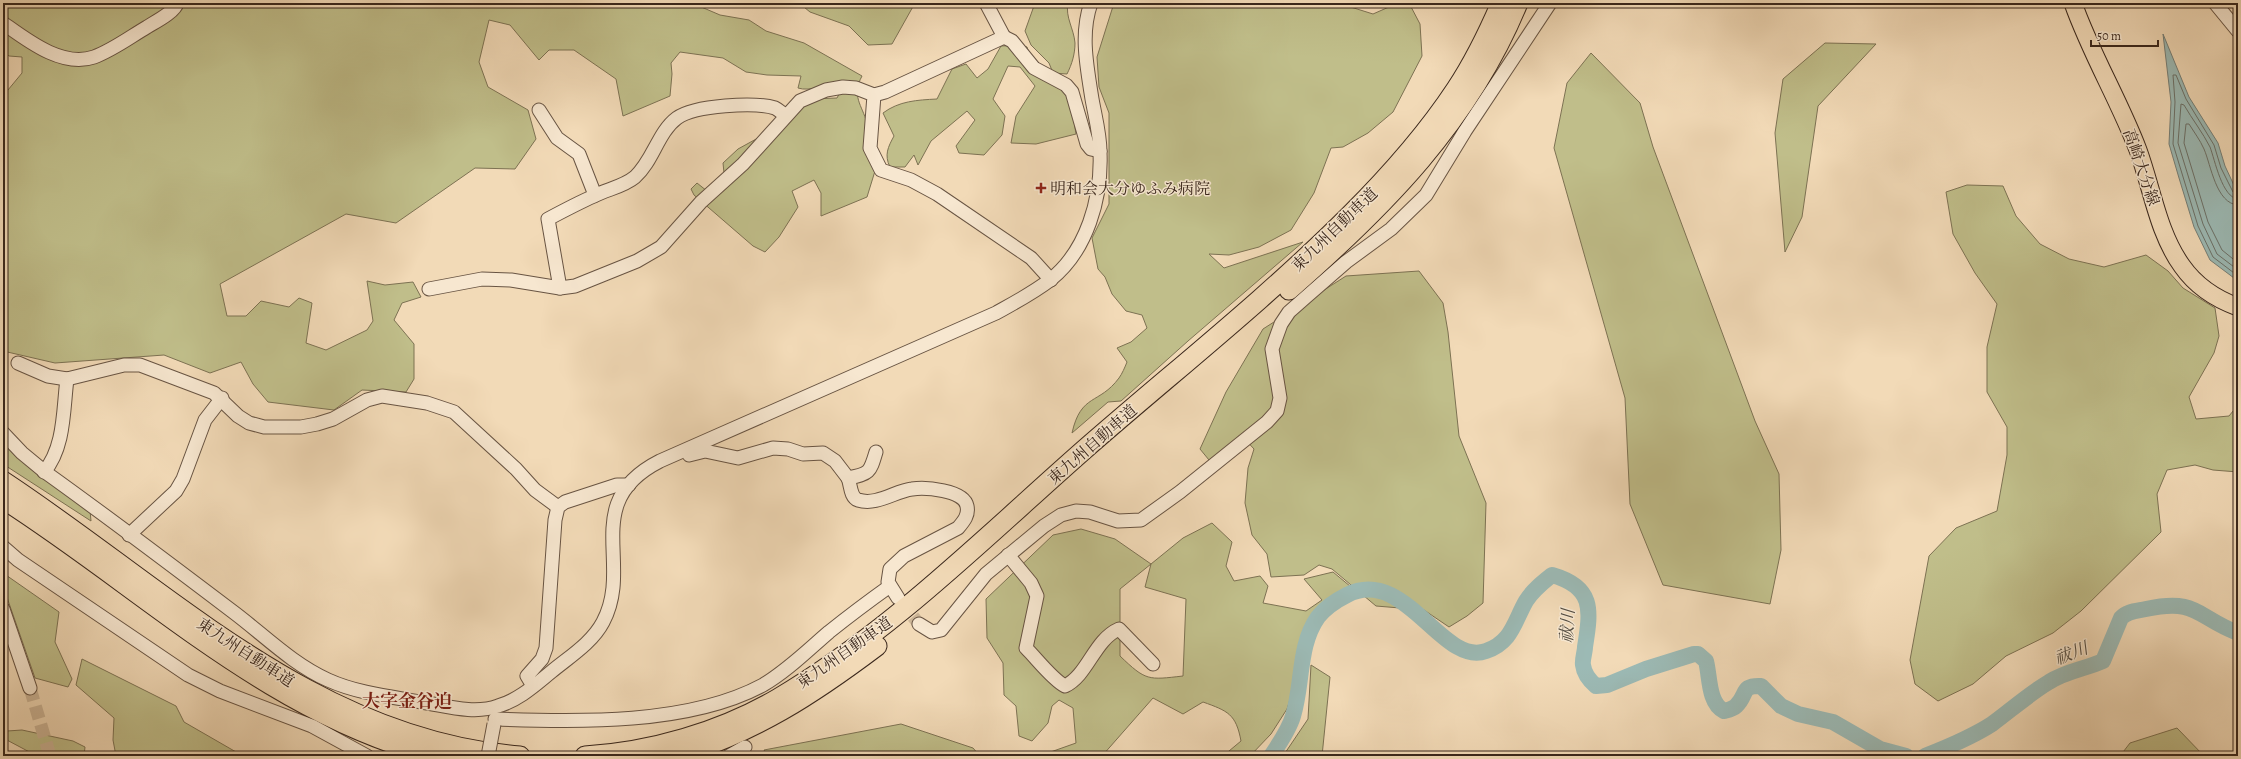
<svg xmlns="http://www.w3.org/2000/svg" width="2241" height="759" viewBox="0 0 2241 759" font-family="Alegreya,'Noto Serif JP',serif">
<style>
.green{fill:#c0be8a;stroke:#7d7253;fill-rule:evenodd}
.water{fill:#9cbab5;stroke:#757f78}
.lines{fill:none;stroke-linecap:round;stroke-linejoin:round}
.shore{stroke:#6b7068;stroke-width:1}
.river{stroke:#9cbab5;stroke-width:16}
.minor-tunnel{stroke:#cdb698;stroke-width:13;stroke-dasharray:13 6;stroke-linecap:butt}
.minor-casing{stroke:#685443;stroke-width:15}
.major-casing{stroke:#3a271c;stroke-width:19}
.highway-casing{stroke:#3a271c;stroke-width:21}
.minor{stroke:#f7e7d0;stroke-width:13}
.major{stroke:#f2dab7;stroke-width:17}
.highway{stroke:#f2dab7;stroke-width:19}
.minor-bridge-casing{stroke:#685443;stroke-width:15;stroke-linecap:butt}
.minor-bridge{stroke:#f7e7d0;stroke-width:13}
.poi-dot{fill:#8f2418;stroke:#f7e7d0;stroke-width:1.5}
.labels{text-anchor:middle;stroke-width:3;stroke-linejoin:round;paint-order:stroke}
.street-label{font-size:16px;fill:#3a271c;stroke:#f7e7d0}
.poi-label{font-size:16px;fill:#3a271c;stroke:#f7e7d0;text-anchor:start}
.water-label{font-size:17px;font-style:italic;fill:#524c42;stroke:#f7e7d0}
.quarter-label{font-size:18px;font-weight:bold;fill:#7a1f14;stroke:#f7e7d0}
</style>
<rect width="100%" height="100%" fill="#f2dab7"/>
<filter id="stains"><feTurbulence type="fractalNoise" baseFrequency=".005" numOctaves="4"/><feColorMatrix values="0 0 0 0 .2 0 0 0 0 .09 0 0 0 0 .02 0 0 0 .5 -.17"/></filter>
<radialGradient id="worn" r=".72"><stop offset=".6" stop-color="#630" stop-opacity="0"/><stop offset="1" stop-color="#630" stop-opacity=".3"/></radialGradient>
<g class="green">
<path d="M3,3H692L720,15L749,20L766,31L804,43L862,76C851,96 862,105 867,123C871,141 864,154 875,171L867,197L821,216V193L814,180L792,191L798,207L779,237L765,252L753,246L694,195L691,189L697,183L707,191L724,173L723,163L738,149L758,138L810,99L837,98L845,83C831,84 809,92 798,88L801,76L767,75L746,72L723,58L680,52L671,63L672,74L670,96L623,116L616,79L574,50H549L539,60L510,25L489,20L479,62L488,87L528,110L536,139L515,169L475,168L396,223L346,214L220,284L227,316H246L261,301L289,307L299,298L312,303L306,343L326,350L367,330L373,321L367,281L385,285L413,282L421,297L402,303L394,320L414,344V379L406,392L362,390L334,410L268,402L253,384L241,362L210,373L164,355L55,363L3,351V96L22,73V57L9,56L3,51Z"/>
<polygon points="799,3 915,3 892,44 868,45 849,26 810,12"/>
<path d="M1035,3H1068C1065,17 1074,29 1075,43C1075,54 1072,64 1067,74L1053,73L1049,63L1031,45L1025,31Z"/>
<path d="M1114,3H1338L1373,14L1398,3H1409L1420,24L1422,56L1393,112L1368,133L1343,147L1331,148L1314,193L1291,230L1259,247L1229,255L1209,254L1224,268L1303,242L1188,341L1121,401L1108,402L1072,433C1081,393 1099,405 1119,378C1122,374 1125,367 1127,362L1117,348L1131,342L1147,328L1142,315L1126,311L1112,294L1105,277L1098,269L1092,238L1109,204V113L1099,87L1097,57Z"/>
<polygon points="1825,43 1876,44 1818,106 1802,217 1785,252 1775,133 1783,79"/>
<path d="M1021,45L1027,47L1032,64L1061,88L1067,95L1071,103L1076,134L1036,144L1011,143L1016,116L1035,86L1020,67L1008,66L993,99L1005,116L1002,135L984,155L959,153L956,146L975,120L967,111L931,141L918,165L914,155L905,167H890C884,155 888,147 894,136L883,113C899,101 917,100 937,99L952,69L966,64L977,78L988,69L1001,46Z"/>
<polygon points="1591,53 1640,103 1653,147 1755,421 1779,474 1781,550 1770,604 1663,585 1630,504 1625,398 1554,148 1567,83"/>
<polygon points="1967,185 2003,186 2016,216 2040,244 2069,259 2104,267 2146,255 2168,271 2183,288 2215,308 2219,336 2214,353 2189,397 2196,419 2229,416 2238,405 2238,472 2213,470 2195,465 2167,470 2157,494 2161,532 2081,611 2053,633 2006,656 1973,684 1938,701 1915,684 1910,660 1929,556 1956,528 1997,511 2007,455 2007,427 1987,392 1987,347 1997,304 1975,273 1953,234 1946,192"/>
<polygon points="1419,271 1443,303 1448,332 1459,436 1486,503 1483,603 1467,616 1449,627 1424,610 1376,606 1332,569 1319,565 1304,575 1271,577 1267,554 1252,535 1245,503 1248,468 1254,449 1243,437 1209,460 1200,449 1226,392 1263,329 1346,276"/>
<polygon points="3,440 90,510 91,521 3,464"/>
<path d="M1212,523L1232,542L1226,566L1234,581L1260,576L1268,586L1263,603L1306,611L1322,600L1304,579L1333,572L1362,596L1319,610L1296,659L1295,684L1287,709L1271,734L1250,756H1223L1241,741C1236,714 1228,711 1203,702L1183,714L1153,698L1102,756H1048L1045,754L1076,743L1073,708L1059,700L1052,706L1048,723L1032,741L1019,736L1016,706L1004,695L1003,663L987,638L986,599L1053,535L1081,529L1115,539L1151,564L1183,538ZM1151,564L1145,587L1186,599L1183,676C1148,680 1146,681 1120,656V589Z"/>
<polygon points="3,573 59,612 55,642 72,679 68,687 35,678 3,586"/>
<polygon points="82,659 176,706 184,722 243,756 116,756 113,740 114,718 76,685"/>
<polygon points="1311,665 1330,677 1322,756 1283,756 1308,719"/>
<polygon points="901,724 973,748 980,756 767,756 764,750"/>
<polygon points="2177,728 2204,756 2120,756 2130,743"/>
<polygon points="22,730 73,741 85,747 84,756 37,756 5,739 7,731"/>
</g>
<polygon class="water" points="2163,34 2189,97 2218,143 2225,166 2238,194 2238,281 2210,260 2194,227 2179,178 2169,144 2171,102"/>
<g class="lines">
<g class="shore">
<polyline points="2238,194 2233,192 2221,168 2214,145 2186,99 2176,75 2173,75 2175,102 2173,144 2198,226 2213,257 2238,276"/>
<path d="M2238,199C2222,198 2215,160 2210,147C2203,133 2192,119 2184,105L2181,104L2178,143L2203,224L2217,254L2238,270"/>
<path d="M2238,205C2216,204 2211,165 2204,149C2200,140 2194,132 2189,124H2186L2184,143L2208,222L2222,250L2238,263"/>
</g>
<g class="river">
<path d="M1271,756C1279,744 1289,730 1293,716C1303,684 1298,645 1318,617C1326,607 1335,601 1347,595C1405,565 1442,667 1486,651C1512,642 1514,622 1526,601C1533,590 1542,583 1552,575C1594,587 1591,609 1585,647C1585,652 1582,660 1583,665C1584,673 1590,681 1596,686L1607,685L1646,669L1694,654H1698L1706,661C1710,676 1708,703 1724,711C1728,710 1733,709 1736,706C1748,695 1740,685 1761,686L1781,706L1798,714L1833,722L1880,749L1906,756"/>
<path d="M1925,756C1948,747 1972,737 1992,724C2011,710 2029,694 2049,682C2066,671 2085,669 2103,661L2121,618C2127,611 2137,611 2146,609C2198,598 2196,617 2238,633"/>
</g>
<g class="minor-tunnel">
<polyline points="901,602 919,624"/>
<polyline points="30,688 50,756"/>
</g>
<defs>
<g id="minor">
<polyline points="2215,3 2238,31"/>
<path d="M3,23C27,40 62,68 94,57C113,50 130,37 147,27C155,22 175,12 177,3"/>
<polyline points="1004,37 1012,41 1034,68 1066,85 1072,92 1087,144 1091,149 1100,151"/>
<polyline points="874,95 885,92 1004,37 986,3"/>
<polyline points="539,110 557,138 579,154 595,195"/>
<path d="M560,288L548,219C563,211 578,203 594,196C607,189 623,187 635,177C653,161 658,132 677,118C695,105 755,102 775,108C779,110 782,113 785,115"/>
<polyline points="429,289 482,279 511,280 560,288 575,286 637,261 661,247 701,202 743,164 800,101 826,90 843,87 856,88 874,95 870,148 881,170 911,180 937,194 1031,258 1051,280"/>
<polyline points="18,363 48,376 67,379 124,365 140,365 214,393 238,416 249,423 264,427 301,427 317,424 333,419 367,400 382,396 427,403 454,412 516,469 535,490 558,507"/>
<path d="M3,433L22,453L45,472C108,517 170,564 232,611C263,634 292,664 328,680C359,694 394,697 427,703C450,707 476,714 498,706C519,700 535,685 551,672C569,657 592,643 603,622C634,564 579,502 660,461L996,313C1014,303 1033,293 1050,280C1087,251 1102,198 1100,152C1100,134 1095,116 1092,99C1087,67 1080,34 1091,3"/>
<path d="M689,455L705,451L738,458L773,448L788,449L803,454L823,453L835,461L848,478C870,474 870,472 876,452"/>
<path d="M44,472C65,447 63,410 67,379"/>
<path d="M848,478C851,485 850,497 858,500C877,506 895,491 912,489C925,487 964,490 967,506C969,515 964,521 958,528L904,556L890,569L888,582L898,598"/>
<polyline points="129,535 176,491 183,479 205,420 222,398"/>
<polyline points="3,547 18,560 188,675 220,691 312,726 367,756"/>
<path d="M1008,555L1031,583L1037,596L1026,648C1037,659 1053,680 1065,686C1088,675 1094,640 1119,629L1153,664"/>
<polyline points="3,609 30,688"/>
<polyline points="919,624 932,632 941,630 986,574 1044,526 1061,515 1076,511 1090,512 1118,521 1141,520 1180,492 1267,422 1277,411 1280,398 1272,349 1281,324 1289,312 1306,297 1346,262 1391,229 1426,195 1465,131 1550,3"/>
<polyline points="533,686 527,676 542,659 546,648 555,520 558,507 565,502 617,485 629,485"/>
<path d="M495,719C578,722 689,725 763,685C787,671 808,650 829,632C849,616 869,601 890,586"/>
<polyline points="729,756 745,747"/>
</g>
<path id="major" d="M2073,3C2091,54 2119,100 2138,150C2152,188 2158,233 2182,266C2196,286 2216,299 2238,307"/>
<g id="highway">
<path d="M1289,290C1384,207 1469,122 1518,3"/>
<path d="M3,481C167,589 314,740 520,756"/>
<path d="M3,499C144,589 267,712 433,756"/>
<path d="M585,756C651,752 720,732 777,699C891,632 986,536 1085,449C1173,372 1266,299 1350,215C1389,176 1425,136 1456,89C1474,62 1488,33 1501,3"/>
<path d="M677,756C755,732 812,695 877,646"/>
</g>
</defs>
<use href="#minor" class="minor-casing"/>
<use href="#major" class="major-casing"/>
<use href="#highway" class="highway-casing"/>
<use href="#minor" class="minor"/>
<use href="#major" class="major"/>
<use href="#highway" class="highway"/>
<defs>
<polyline id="minor-bridge" points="488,756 494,724"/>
</defs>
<use href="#minor-bridge" class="minor-bridge-casing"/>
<use href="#minor-bridge" class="minor-bridge"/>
</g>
<path class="poi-dot" d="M1039 182h4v4h4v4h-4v4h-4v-4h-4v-4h4z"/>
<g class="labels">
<g class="street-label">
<text transform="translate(2142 167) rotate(71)" y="6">高崎大分線</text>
<text transform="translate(1334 229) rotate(-44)" y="6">東九州自動車道</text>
<text transform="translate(1092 444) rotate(-41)" y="6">東九州自動車道</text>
<text transform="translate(246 652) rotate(33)" y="6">東九州自動車道</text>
<text transform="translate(844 652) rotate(-35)" y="6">東九州自動車道</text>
</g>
<g class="poi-label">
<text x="1050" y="194">明和会大分ゆふみ病院</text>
</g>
<g class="water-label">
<text transform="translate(1567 626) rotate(-87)" y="6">祓川</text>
<text transform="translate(2071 653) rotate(-21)" y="6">祓川</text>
</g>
<g class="quarter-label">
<text x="407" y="707">大字金谷迫</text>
</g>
</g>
<rect width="2241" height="759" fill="none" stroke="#f2dab7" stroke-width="16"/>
<rect x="4" y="4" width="2233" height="751" fill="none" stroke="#3a271c" stroke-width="2"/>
<rect x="8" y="8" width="2225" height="743" fill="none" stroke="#3a271c"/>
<path d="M2091 40v6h67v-6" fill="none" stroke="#3a271c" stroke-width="2"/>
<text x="2097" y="40" font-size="12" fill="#3a271c" stroke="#f7e7d0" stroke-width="3" paint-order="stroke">50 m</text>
<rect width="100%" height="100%" filter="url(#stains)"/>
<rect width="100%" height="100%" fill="url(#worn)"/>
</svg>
